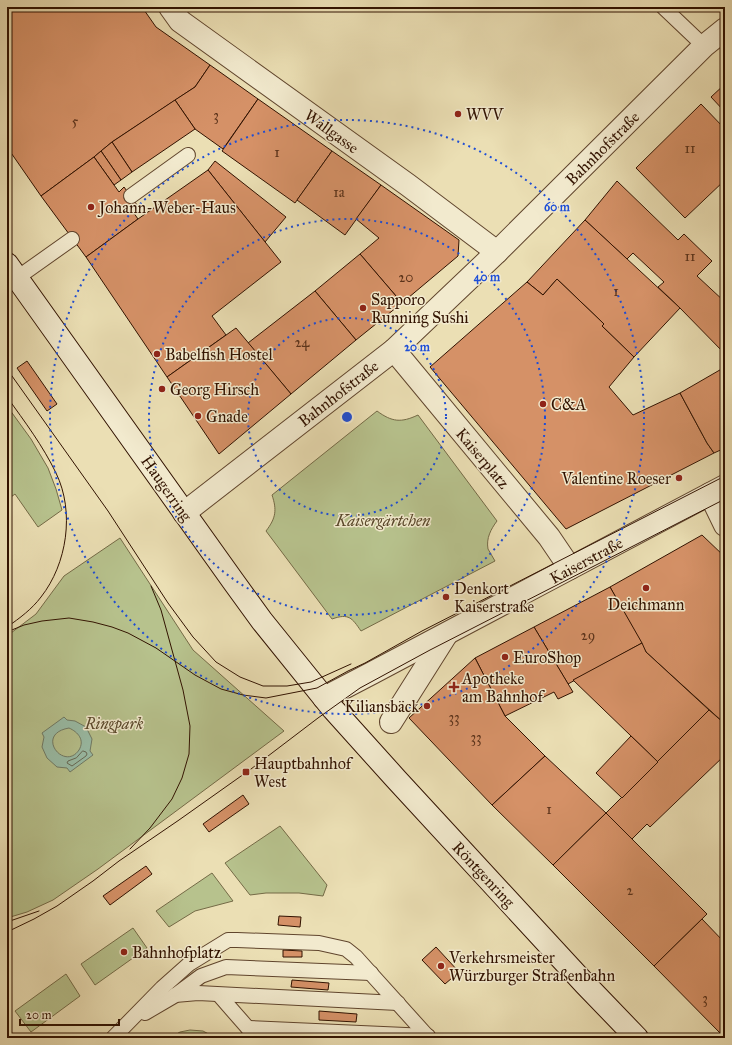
<svg xmlns="http://www.w3.org/2000/svg" width="732" height="1045" viewBox="0 0 732 1045" font-family="'IM FELL Great Primer',serif">
<style>
.green{fill:#b7c28d;stroke:#746a46}
.water{fill:#99bda7;stroke:#6f7964;fill-rule:evenodd}
.lines{fill:none;stroke-linecap:round;stroke-linejoin:round}
.shore{stroke:#656854;stroke-width:1}
.building{fill:#d59167;stroke:#311200}
.service-casing{stroke:#60452d;stroke-width:16}
.pedestrian-casing{stroke:#60452d;stroke-width:24}
.minor-casing{stroke:#60452d;stroke-width:24}
.tertiary-casing{stroke:#60452d;stroke-width:24}
.secondary-casing{stroke:#311200;stroke-width:24}
.service{stroke:#f2eace;stroke-width:14}
.pedestrian{stroke:#f2eace;stroke-width:22}
.minor{stroke:#f2eace;stroke-width:22}
.tertiary{stroke:#f2eace;stroke-width:22}
.secondary{stroke:#f2eace;stroke-width:22}
.tram{stroke:#311200;stroke-width:1}
.ring{fill:none;stroke:#1d4ed8;stroke-width:2;stroke-dasharray:2 4}
.poi-dot{fill:#8f2418;stroke:#f2eace;stroke-width:1.5}
.labels{text-anchor:middle;stroke-width:3;stroke-linejoin:round;paint-order:stroke}
.number-label{font-size:14px;fill:#5a321a}
.poi-label{font-size:16px;fill:#311200;stroke:#f2eace;text-anchor:start}
.street-label{font-size:16px;fill:#311200;stroke:#f2eace}
.park-label{font-size:16px;font-style:italic;fill:#59472a;stroke:#f2eace}
.centre{fill:#1d4ed8;stroke:#f2eace;stroke-width:2}
.ring-label{font-size:12px;text-anchor:middle;font-weight:bold;fill:#1d4ed8;stroke:#f2eace;stroke-width:3;stroke-linejoin:round;paint-order:stroke}
</style>
<rect width="100%" height="100%" fill="#ebdfb4"/>
<filter id="stains"><feTurbulence type="fractalNoise" baseFrequency=".005" numOctaves="4"/><feColorMatrix values="0 0 0 0 .2 0 0 0 0 .09 0 0 0 0 .02 0 0 0 .5 -.17"/></filter>
<radialGradient id="worn" r=".72"><stop offset=".6" stop-color="#630" stop-opacity="0"/><stop offset="1" stop-color="#630" stop-opacity=".3"/></radialGradient>
<g class="green">
<polygon points="7,406 31,439 48,468 56,489 62,510 38,527 15,494 7,500"/>
<path d="M377,411C392,422 401,423 418,415L497,521C491,529 486,538 488,549C490,553 493,557 495,561L361,631C352,618 349,613 332,619L266,531C276,518 277,510 272,495Z"/>
<polygon points="120,538 193,650 284,731 98,869 53,900 27,912 7,918 7,636 36,614 64,576"/>
<polygon points="280,826 327,885 323,896 299,893 266,893 250,895 225,863"/>
<polygon points="212,873 233,901 195,911 169,927 156,911"/>
<polygon points="133,928 147,948 95,985 81,964"/>
<polygon points="66,974 80,996 31,1032 15,1011"/>
<polygon points="190,1030 203,1031 216,1038 170,1038 180,1032"/>
</g>
<path class="water" d="M64,717L67,720L75,721L86,727L92,739L90,751L93,755L70,772L67,768L57,767L47,758L42,747L44,737L42,733ZM69,728C78,732 85,740 79,750C64,772 34,734 69,728Z"/>
<g class="lines">
<polygon class="shore" points="83,751 86,752 87,754 86,756 72,766 67,763 68,761 76,758"/>
</g>
<g class="building">
<polygon points="7,7 142,7 156,27 210,65 195,87 112,142 94,157 41,196 7,147"/>
<polygon points="210,65 258,99 223,149 195,129 175,100 195,87"/>
<polygon points="725,84 725,112 711,97"/>
<polygon points="258,99 332,151 295,203 222,151"/>
<polygon points="175,100 195,129 132,172 112,142"/>
<polygon points="701,104 725,129 725,180 685,218 636,168"/>
<polygon points="112,142 132,172 121,180 101,151"/>
<polygon points="101,151 121,180 114,185 94,157"/>
<polygon points="332,151 381,185 345,235 297,200"/>
<polygon points="94,157 119,192 124,187 137,205 131,209 138,219 86,257 41,196"/>
<polygon points="215,161 286,217 265,242 208,170"/>
<polygon points="208,170 281,262 212,316 226,335 167,377 86,257 138,219"/>
<polygon points="617,181 678,240 684,234 712,261 697,276 725,302 725,354 680,308 658,287 664,282 633,253 627,259 585,220"/>
<polygon points="381,185 459,240 458,256 402,303 360,254 379,238 356,219"/>
<polygon points="585,220 680,308 634,357 602,326 604,324 557,279 543,295 527,282"/>
<polygon points="360,254 402,303 356,340 315,291"/>
<polygon points="557,279 604,324 602,326 634,357 609,387 633,415 680,393 707,443 714,453 566,529 430,367 527,282 543,295"/>
<polygon points="315,291 356,340 291,394 248,343"/>
<polygon points="236,328 291,394 219,454 167,377"/>
<polygon points="27,361 57,404 47,411 17,368"/>
<polygon points="725,367 725,448 714,453 707,443 680,393"/>
<polygon points="702,535 725,557 725,724 646,652 610,587"/>
<polygon points="610,587 642,643 568,684 534,627"/>
<polygon points="534,627 573,692 558,699 554,692 505,716 475,658"/>
<polygon points="642,643 646,652 709,710 658,762 573,680"/>
<polygon points="475,658 505,716 545,756 492,805 409,718"/>
<polygon points="709,710 725,724 725,755 650,827 647,824 632,839 606,813"/>
<polygon points="631,736 658,762 622,798 596,773"/>
<polygon points="545,756 606,813 553,865 492,805"/>
<polygon points="243,795 249,804 209,832 203,824"/>
<polygon points="606,813 707,914 654,966 553,865"/>
<polygon points="146,866 152,874 110,905 103,896"/>
<polygon points="279,916 301,917 300,927 278,925"/>
<polygon points="702,919 725,943 725,1030 721,1034 654,966"/>
<polygon points="436,947 459,972 445,984 422,960"/>
<polygon points="283,950 302,951 302,957 283,957"/>
<polygon points="292,980 329,983 328,990 291,987"/>
<polygon points="319,1011 357,1014 356,1022 319,1020"/>
</g>
<g class="lines">
<defs>
<g id="service">
<polyline points="663,7 704,46"/>
<polyline points="131,196 188,155"/>
<polyline points="17,278 72,239"/>
<polyline points="175,995 198,993 398,1003"/>
<polyline points="219,995 254,1035"/>
<polyline points="145,1013 174,996 201,976 226,967 371,973"/>
<polyline points="248,1028 428,1036"/>
<polyline points="113,1038 162,988 189,964 228,940 237,940 319,943 346,949 356,957 429,1038"/>
</g>
<g id="pedestrian">
<polyline points="394,350 549,537 570,568"/>
<polyline points="710,494 725,525"/>
<polyline points="324,698 372,673 725,486"/>
<polyline points="391,722 446,635"/>
</g>
<polyline id="minor" points="170,7 180,21 408,185 497,252"/>
<polyline id="tertiary" points="184,513 394,350 497,252 704,46 725,29"/>
<polyline id="secondary" points="7,264 233,581 262,621 333,709 396,779 585,984 637,1038"/>
</defs>
<use href="#service" class="service-casing"/>
<use href="#pedestrian" class="pedestrian-casing"/>
<use href="#minor" class="minor-casing"/>
<use href="#tertiary" class="tertiary-casing"/>
<use href="#secondary" class="secondary-casing"/>
<use href="#service" class="service"/>
<use href="#pedestrian" class="pedestrian"/>
<use href="#minor" class="minor"/>
<use href="#tertiary" class="tertiary"/>
<use href="#secondary" class="secondary"/>
<g class="tram">
<polyline points="7,369 108,511 168,603 193,637 216,662 240,677 263,686 287,686 311,682 351,664"/>
<path d="M7,397C25,422 43,446 56,473C75,512 67,564 41,597C32,609 20,618 7,627"/>
<polyline points="7,632 24,625 42,621 69,618 93,622 112,627 128,633 156,648 195,675 221,689 243,695 266,698 317,688 348,671 365,663 422,631 725,476"/>
<polyline points="130,849 150,828 172,799 182,778 189,754 190,726 183,690 161,610 151,586"/>
<polyline points="7,922 39,911"/>
<polyline points="7,932 34,919 57,906 93,881 119,861 179,820 251,769 318,718 360,688 430,650 725,499"/>
</g>
</g>
<g class="ring">
<circle cx="347" cy="417" r="99"/>
<circle cx="347" cy="417" r="198"/>
<circle cx="347" cy="417" r="297"/>
</g>
<g class="poi-dot">
<circle cx="458" cy="114" r="4"/>
<circle cx="91" cy="207" r="4"/>
<circle cx="363" cy="308" r="4"/>
<circle cx="157" cy="354" r="4"/>
<circle cx="162" cy="389" r="4"/>
<circle cx="543" cy="404" r="4"/>
<circle cx="198" cy="416" r="4"/>
<circle cx="679" cy="478" r="4"/>
<circle cx="646" cy="588" r="4"/>
<circle cx="446" cy="597" r="4"/>
<circle cx="505" cy="657" r="4"/>
<path d="M452 681h4v4h4v4h-4v4h-4v-4h-4v-4h4z"/>
<circle cx="427" cy="706" r="4"/>
<rect x="242" y="768" width="8" height="8" rx="2"/>
<circle cx="124" cy="952" r="4"/>
<circle cx="441" cy="966" r="4"/>
</g>
<g class="labels">
<g class="number-label">
<text x="216" y="120">3</text>
<text x="75" y="126">5</text>
<text x="690" y="153">11</text>
<text x="277" y="157">1</text>
<text x="339" y="197">1a</text>
<text x="690" y="261">11</text>
<text x="406" y="282">20</text>
<text x="616" y="296">1</text>
<text x="302" y="347">24</text>
<text x="588" y="640">29</text>
<text x="454" y="722">33</text>
<text x="476" y="742">33</text>
<text x="549" y="814">1</text>
<text x="630" y="895">2</text>
<text x="705" y="1003">3</text>
</g>
<g class="poi-label">
<text x="466" y="120">WVV</text>
<text x="99" y="213">Johann-Weber-Haus</text>
<text x="371" y="305">Sapporo<tspan x="371" dy="18">Running Sushi</tspan></text>
<text x="165" y="360">Babelfish Hostel</text>
<text x="170" y="395">Georg Hirsch</text>
<text x="551" y="410">C&amp;A</text>
<text x="206" y="422">Gnade</text>
<text x="671" y="484" text-anchor="end">Valentine Roeser</text>
<text x="454" y="594">Denkort<tspan x="454" dy="18">Kaiserstraße</tspan></text>
<text x="646" y="610" text-anchor="middle">Deichmann</text>
<text x="513" y="663">EuroShop</text>
<text x="462" y="684">Apotheke<tspan x="462" dy="18">am Bahnhof</tspan></text>
<text x="419" y="712" text-anchor="end">Kiliansbäck</text>
<text x="254" y="769">Hauptbahnhof<tspan x="254" dy="18">West</tspan></text>
<text x="132" y="958">Bahnhofplatz</text>
<text x="449" y="963">Verkehrsmeister<tspan x="449" dy="18">Würzburger Straßenbahn</tspan></text>
</g>
<g class="street-label">
<text transform="translate(332 131) rotate(36)" y="6">Wallgasse</text>
<text transform="translate(602 148) rotate(-45)" y="6">Bahnhofstraße</text>
<text transform="translate(338 393) rotate(-38)" y="6">Bahnhofstraße</text>
<text transform="translate(483 458) rotate(50)" y="6">Kaiserplatz</text>
<text transform="translate(167 488) rotate(55)" y="6">Haugerring</text>
<text transform="translate(586 560) rotate(-28)" y="6">Kaiserstraße</text>
<text transform="translate(484 874) rotate(47)" y="6">Röntgenring</text>
</g>
<g class="park-label">
<text x="383" y="526">Kaisergärtchen</text>
<text x="114" y="729">Ringpark</text>
</g>
</g>
<circle cx="347" cy="417" r="6" class="centre"/>
<g class="ring-label">
<text x="557" y="211">60 m</text>
<text x="487" y="281">40 m</text>
<text x="417" y="351">20 m</text>
</g>
<rect width="732" height="1045" fill="none" stroke="#ebdfb4" stroke-width="24"/>
<rect x="8" y="8" width="716" height="1029" fill="none" stroke="#311200" stroke-width="2"/>
<rect x="12" y="12" width="708" height="1021" fill="none" stroke="#311200"/>
<path d="M20 1019v6h99v-6" fill="none" stroke="#311200" stroke-width="2"/>
<text x="26" y="1019" font-size="12" fill="#311200" stroke="#f2eace" stroke-width="3" paint-order="stroke">20 m</text>
<rect width="100%" height="100%" filter="url(#stains)"/>
<rect width="100%" height="100%" fill="url(#worn)"/>
</svg>
